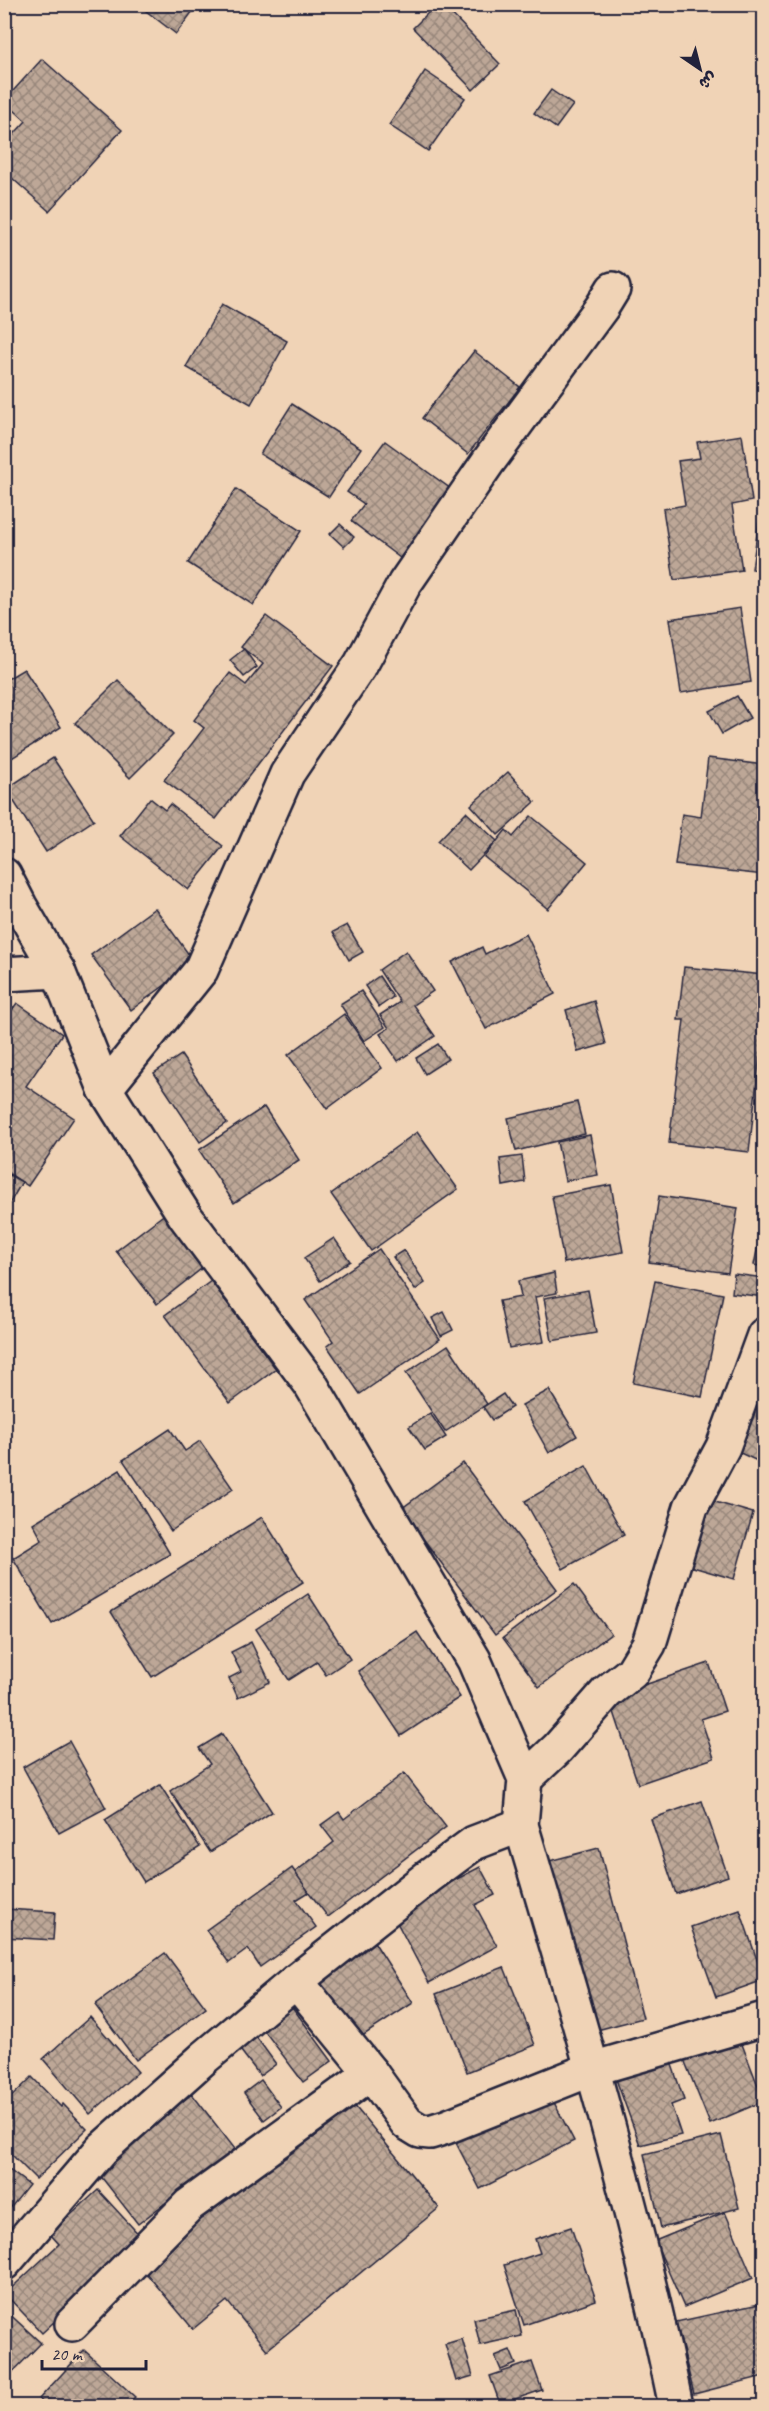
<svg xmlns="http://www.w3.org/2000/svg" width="769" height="2411" viewBox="0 0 769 2411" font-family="Caveat,'Playpen Sans Arabic',sans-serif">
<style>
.building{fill:url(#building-cross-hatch);stroke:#22223b;stroke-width:1.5}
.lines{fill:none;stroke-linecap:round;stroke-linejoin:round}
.street-casing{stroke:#22223b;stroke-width:38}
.secondary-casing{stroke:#22223b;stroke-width:38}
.street{stroke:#f0d3b6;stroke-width:33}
.secondary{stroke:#f0d3b6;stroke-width:33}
</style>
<defs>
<pattern id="building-cross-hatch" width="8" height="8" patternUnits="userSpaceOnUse" patternTransform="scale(1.5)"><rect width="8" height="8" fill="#bda797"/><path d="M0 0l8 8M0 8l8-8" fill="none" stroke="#99887c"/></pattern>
</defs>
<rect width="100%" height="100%" fill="#f0d3b6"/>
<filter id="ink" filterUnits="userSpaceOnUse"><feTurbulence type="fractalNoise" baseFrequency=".0167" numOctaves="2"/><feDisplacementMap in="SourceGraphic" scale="12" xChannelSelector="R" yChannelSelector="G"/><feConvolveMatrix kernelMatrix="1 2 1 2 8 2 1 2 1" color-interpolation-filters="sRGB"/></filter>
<g filter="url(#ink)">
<g class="building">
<polygon points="137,4 184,4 193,11 176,34"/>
<polygon points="437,4 442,4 500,64 473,90 413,28"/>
<polygon points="42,59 122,130 49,211 4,171 4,145 26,121 4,101"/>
<polygon points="425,71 465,98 428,151 389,125"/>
<polygon points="551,90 573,105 556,128 534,113"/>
<polygon points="222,304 287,341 251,404 186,367"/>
<polygon points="474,351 520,387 468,454 422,418"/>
<polygon points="292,404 361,448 329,497 260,454"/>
<polygon points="742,435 752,501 732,505 742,570 674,580 663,509 685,505 678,461 700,458 697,442"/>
<polygon points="385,441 451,489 400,558 351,521 364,504 347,492"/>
<polygon points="236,489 301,531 253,605 188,563"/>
<polygon points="761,506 764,507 764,571 752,569"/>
<polygon points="340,524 354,537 344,547 330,534"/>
<polygon points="740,608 751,682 681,693 670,619"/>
<polygon points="266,616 333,666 216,819 164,780 204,728 194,720 230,673 246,685 263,664 241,647"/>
<polygon points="244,649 257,667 244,677 230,660"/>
<polygon points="24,669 61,727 4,763 4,681"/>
<polygon points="118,680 173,735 130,778 75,723"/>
<polygon points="737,696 750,718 722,734 709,711"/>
<polygon points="53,758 94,820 46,852 6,789"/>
<polygon points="708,758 764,765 764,875 675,865 682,814 701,817"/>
<polygon points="508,772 535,802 498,835 471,805"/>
<polygon points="150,798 165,810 170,804 223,846 188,890 120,836"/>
<polygon points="466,812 497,841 469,870 438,841"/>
<polygon points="531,816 587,862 548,909 484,857 506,830 513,837"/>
<polygon points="155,908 195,963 131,1010 91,955"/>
<polygon points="347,925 363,952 349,960 333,932"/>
<polygon points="526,934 555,994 486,1029 452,962 482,947 485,954"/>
<polygon points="406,951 433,991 413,1005 435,1036 398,1061 380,1034 389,1028 380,1015 400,1002 379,970"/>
<polygon points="684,967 764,975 764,1018 749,1152 669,1143 684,1020 678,1020"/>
<polygon points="379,976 393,997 379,1007 365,986"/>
<polygon points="361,991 385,1027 364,1041 340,1004"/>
<polygon points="594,1001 606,1044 578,1052 566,1010"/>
<polygon points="17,1003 62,1034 26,1086 74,1118 28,1186 4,1170 4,1021"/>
<polygon points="344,1014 382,1068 327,1109 288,1055"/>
<polygon points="438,1044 448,1059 425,1074 416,1058"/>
<polygon points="181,1055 227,1123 200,1142 154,1073"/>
<polygon points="577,1102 585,1134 516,1151 508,1118"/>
<polygon points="264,1107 299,1160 234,1203 199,1150"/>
<polygon points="417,1132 458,1189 371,1251 331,1194"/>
<polygon points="590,1135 598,1175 565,1181 557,1142"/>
<polygon points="522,1156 525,1182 503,1186 500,1159"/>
<polygon points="4,1172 22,1182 4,1213"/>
<polygon points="611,1185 623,1252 564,1263 552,1196"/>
<polygon points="659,1196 738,1208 728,1273 649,1262"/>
<polygon points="166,1213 206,1265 157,1304 116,1251"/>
<polygon points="764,1216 764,1267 754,1265"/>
<polygon points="334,1238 350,1261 320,1281 304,1258"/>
<polygon points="379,1249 440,1339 360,1394 327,1346 333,1341 305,1300"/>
<polygon points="404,1250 425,1283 415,1290 393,1257"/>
<polygon points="554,1273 557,1293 535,1297 544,1342 509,1348 499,1301 521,1297 518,1281"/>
<polygon points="734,1274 764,1278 764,1297 732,1293"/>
<polygon points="211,1281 276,1369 230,1403 165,1315"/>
<polygon points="655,1281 723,1294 702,1397 633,1383"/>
<polygon points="588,1290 596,1333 552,1341 544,1298"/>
<polygon points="444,1312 453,1330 441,1336 432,1318"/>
<polygon points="448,1345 487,1404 445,1432 406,1373"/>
<polygon points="736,1387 764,1400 764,1464 712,1440"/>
<polygon points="549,1390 577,1436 549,1453 522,1405"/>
<polygon points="503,1394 512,1407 492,1420 483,1407"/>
<polygon points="430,1413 446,1437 425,1450 409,1427"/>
<polygon points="170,1429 185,1451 200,1441 233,1489 171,1531 123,1460"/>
<polygon points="463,1463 557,1589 495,1635 401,1509"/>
<polygon points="586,1466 624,1535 563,1569 525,1501"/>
<polygon points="120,1470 170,1554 52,1624 13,1558 42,1540 33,1523"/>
<polygon points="688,1494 753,1513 734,1579 669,1560"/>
<polygon points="262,1517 303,1582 152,1677 111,1612"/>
<polygon points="574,1584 611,1634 539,1687 503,1638"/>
<polygon points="308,1594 350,1659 326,1675 317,1662 289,1680 256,1629"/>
<polygon points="417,1632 460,1697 401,1736 358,1671"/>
<polygon points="251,1642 270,1682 238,1698 229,1678 241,1672 231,1652"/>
<polygon points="709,1663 725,1711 701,1719 714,1758 638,1784 609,1697"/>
<polygon points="222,1734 272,1812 210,1852 170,1791 210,1764 199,1748"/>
<polygon points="69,1741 106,1808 59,1833 23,1767"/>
<polygon points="404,1773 446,1827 328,1917 294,1873 334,1842 321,1825 339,1812 344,1819"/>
<polygon points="160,1785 200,1847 144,1882 105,1820"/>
<polygon points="702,1801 728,1876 676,1894 651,1819"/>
<polygon points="599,1848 643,2018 593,2031 549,1861"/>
<polygon points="480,1867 495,1895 475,1905 497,1946 429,1983 392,1913"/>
<polygon points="292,1868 309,1892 296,1900 316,1927 260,1967 248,1949 229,1963 206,1930"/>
<polygon points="5,1909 55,1912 53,1940 4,1937"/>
<polygon points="740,1910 764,1980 716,1997 691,1927"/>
<polygon points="371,1937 413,2003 353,2042 310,1975"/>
<polygon points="165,1953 206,2008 136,2060 95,2005"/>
<polygon points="504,1967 535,2045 467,2072 436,1994"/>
<polygon points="290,2004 332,2061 303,2082 260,2025"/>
<polygon points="90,2017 138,2072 90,2114 43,2059"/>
<polygon points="254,2034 276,2064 260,2076 238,2047"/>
<polygon points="738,2034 764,2101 710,2124 683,2057"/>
<polygon points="668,2053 684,2100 671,2105 681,2135 640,2145 613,2071"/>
<polygon points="32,2077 61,2107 63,2104 87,2129 36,2179 4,2147 4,2104"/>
<polygon points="261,2080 281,2107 264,2120 244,2093"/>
<polygon points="547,2089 574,2141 480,2189 453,2137"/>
<polygon points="192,2094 235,2149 138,2224 95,2169"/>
<polygon points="353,2104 439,2208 267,2350 227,2301 193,2329 141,2267 306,2130 313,2138"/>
<polygon points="721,2135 739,2208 661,2228 644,2154"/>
<polygon points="4,2166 29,2185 4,2216"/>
<polygon points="98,2190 143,2239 42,2333 5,2294 59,2244 50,2234"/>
<polygon points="725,2212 753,2278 684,2307 655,2241"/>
<polygon points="571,2227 596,2300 524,2325 504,2265 540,2253 535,2239"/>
<polygon points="764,2303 764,2376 694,2394 676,2322"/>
<polygon points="4,2309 41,2343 4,2381"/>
<polygon points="516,2310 522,2336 480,2345 474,2319"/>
<polygon points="462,2339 473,2376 456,2381 445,2344"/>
<polygon points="84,2350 135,2397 126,2406 47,2406 39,2399"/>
<polygon points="510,2350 516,2364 501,2370 495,2356"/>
<polygon points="532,2362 542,2390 500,2404 490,2376"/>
</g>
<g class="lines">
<defs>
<g id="street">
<polyline points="4,974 58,971"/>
<polyline points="105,1089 201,970 287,774 361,664 405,583 488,462 602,307 613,289"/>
<polyline points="525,1779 558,1748 607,1692 632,1672 649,1644 691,1507 723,1447 764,1335"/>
<polyline points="296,1981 371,2073 407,2123 420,2131 430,2132 446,2127 592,2069 764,2019"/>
<polyline points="4,2263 102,2149 205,2057 296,1981 428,1877 474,1843 521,1825"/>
<polyline points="72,2324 189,2205 371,2073"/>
</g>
<path id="secondary" d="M4,875L20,906L58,971L105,1089L185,1216L310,1383L474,1660L525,1779L521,1825C578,2017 636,2210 676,2406"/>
</defs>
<use href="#street" class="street-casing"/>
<use href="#secondary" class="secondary-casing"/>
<use href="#street" class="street"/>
<use href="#secondary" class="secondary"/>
</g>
</g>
<rect width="769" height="2411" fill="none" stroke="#f0d3b6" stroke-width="24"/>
<rect x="12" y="12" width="745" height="2387" fill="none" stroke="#22223b" stroke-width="2" filter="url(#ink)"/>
<g transform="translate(700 69) rotate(145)" stroke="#f0d3b6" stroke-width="4.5" paint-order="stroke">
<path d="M0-4.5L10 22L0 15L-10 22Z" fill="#22223b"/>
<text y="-9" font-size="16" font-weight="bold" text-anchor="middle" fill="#22223b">ش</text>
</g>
<path d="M42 2360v9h104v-9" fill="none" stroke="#22223b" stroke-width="3"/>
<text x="51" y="2360" font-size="18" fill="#22223b" stroke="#f0d3b6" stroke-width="4.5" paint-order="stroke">20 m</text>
</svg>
